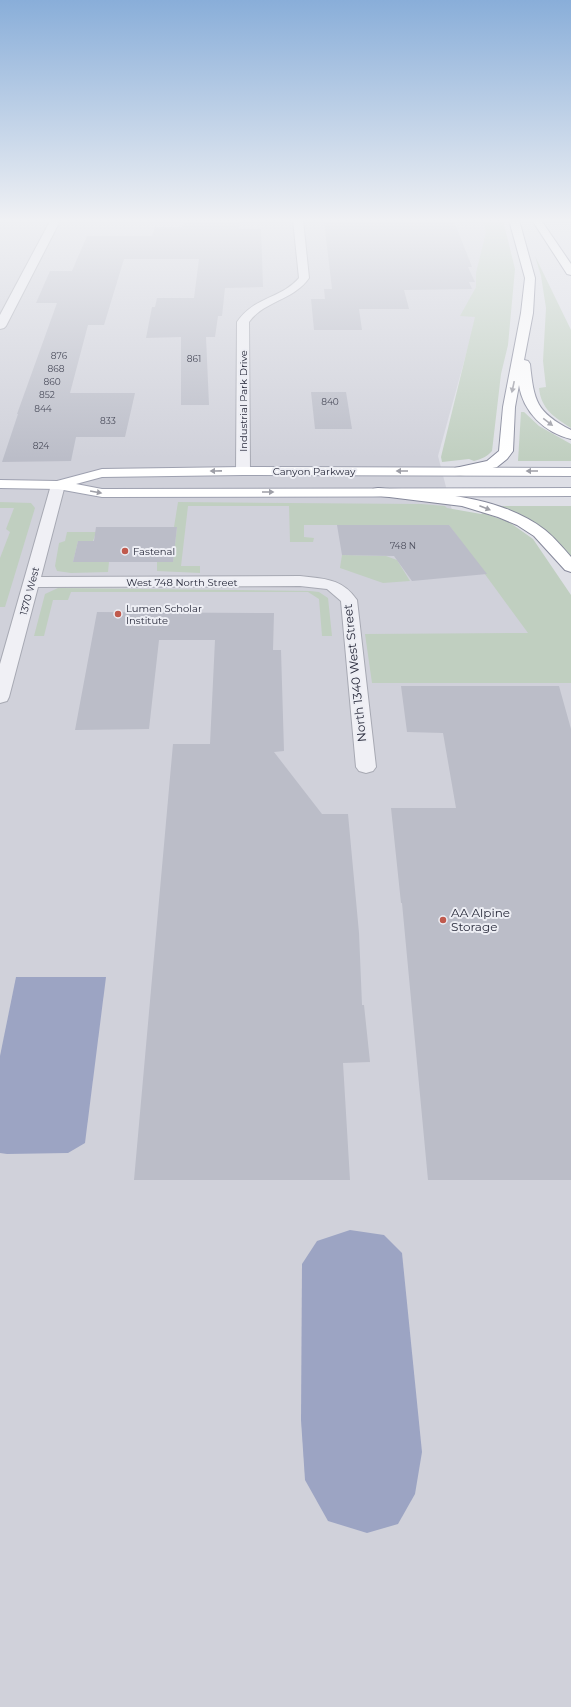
<svg xmlns="http://www.w3.org/2000/svg" width="571" height="1707" viewBox="0 0 571 1707" font-family="Montserrat,sans-serif">
<style>
.built{fill:#d0d1da}
.green{fill:#c0cfc0}
.water{fill:#9ca4c3}
.building{fill:#bbbdc8}
.lines{fill:none;stroke-linecap:round;stroke-linejoin:round}
.minor-casing{stroke:#a7a9b3;stroke-width:2}
.major-casing{stroke:#9ea1b0;stroke-width:2}
.highway-casing{stroke:#86899b;stroke-width:2}
.minor{fill:#f0f0f5;fill-rule:evenodd}
.major{fill:#fff;fill-rule:evenodd}
.highway{fill:#fff;fill-rule:evenodd}
.oneway{fill:#9e9fa7}
.poi-dot{fill:#c05a4d;stroke:#edeef4;stroke-width:1.5}
.labels{text-anchor:middle;stroke-width:4;stroke-linejoin:round;paint-order:stroke}
.far-number-label{font-size:9px;fill:#4d4f5e}
.far-street-label{font-size:10px;fill:#282a3b;stroke:#edeef4}
.far-poi-label{font-size:10px;fill:#282a3b;stroke:#edeef4;text-anchor:start}
.street-label{font-size:12px;fill:#282a3b;stroke:#edeef4}
.poi-label{font-size:12px;fill:#282a3b;stroke:#edeef4;text-anchor:start}
</style>
<rect width="100%" height="100%" fill="#dedfe6"/>
<polygon class="built" points="0,220 495,220 500,231 438,456 454,518 571,675 571,1707 0,1707"/>
<g class="green">
<path d="M483,220H503L515,269L508,345L501,374L492,451C487,457 481,459 474,461L469,459L442,462L441,457L475,317L460,316L476,287V273L486,232Z"/>
<path d="M535,256L571,330V428C554,417 541,409 539,388L546,387L543,361L546,308L541,276Z"/>
<polygon points="521,412 524,412 539,426 571,444 571,461 518,461"/>
<polygon points="0,502 31,503 35,508 5,607 0,607 0,558 10,532 6,529 14,508 0,508"/>
<polygon points="178,502 421,504 445,506 447,508 481,514 483,513 509,522 533,539 571,595 571,683 372,683 365,634 528,633 449,525 304,525 304,537 314,538 313,542 290,542 289,506 188,506 181,566 200,566 200,573 157,571 157,562 173,562 177,527 174,527"/>
<polygon points="489,506 571,506 571,560"/>
<polygon points="67,532 96,532 93,541 78,541 73,562 109,562 108,572 71,573 57,571 55,566 59,543 65,541"/>
<polygon points="342,555 386,556 397,560 410,581 383,583 340,568"/>
<polygon points="58,588 310,591 319,592 328,598 332,636 322,636 319,599 308,592 71,592 68,600 53,600 44,636 34,636 45,594"/>
</g>
<g class="water">
<polygon points="16,977 106,977 85,1143 68,1153 7,1154 0,1153 0,1056"/>
<polygon points="350,1230 384,1235 402,1253 422,1452 415,1494 398,1524 367,1533 328,1521 305,1480 301,1420 302,1264 317,1241"/>
</g>
<g class="building">
<polygon points="183,220 240,220 239,229 261,229 263,287 225,288 222,316 218,316 215,337 206,337 209,405 181,405 181,337 146,338 152,307 155,307 157,298 194,298 199,259 124,259 104,325 88,325 70,393 135,393 125,437 76,437 71,461 2,462 18,414 17,414 57,303 36,303 50,271 72,271 87,236 152,236 155,227 182,227"/>
<polygon points="324,221 454,221 472,267 468,267 475,282 469,282 472,289 404,290 409,309 359,309 362,330 314,330 311,299 325,299 324,289 332,289"/>
<polygon points="311,392 346,392 352,429 315,429"/>
<polygon points="337,525 449,525 487,574 412,581 394,556 342,555"/>
<polygon points="96,527 177,527 173,562 73,562 78,541 94,541"/>
<polygon points="97,612 274,613 273,650 281,650 284,751 274,752 322,814 348,814 359,933 362,1005 364,1005 370,1062 343,1063 350,1180 134,1180 173,744 210,744 215,640 159,640 149,729 75,730"/>
<polygon points="401,686 559,686 571,729 571,1180 428,1180 402,903 401,903 391,808 456,808 443,733 407,732"/>
</g>
<g class="lines">
<defs>
<g id="minor">
<polygon points="47,220 56,220 59,223 6,326 4,328 0,329 0,315 49,223"/>
<path d="M293,220H303L309,278C294,300 264,301 249,322L250,471L248,474L243,475L238,474L236,471L237,322C255,296 281,299 299,278Z"/>
<path d="M58,481L63,482L65,485L41,577L300,576C324,579 342,578 357,600L376,767L373,771L366,773L359,771L356,767L341,601L327,589L300,586L38,587L9,697L7,701L0,703V664L51,485L53,482Z"/>
</g>
<polygon id="major" points="243,467 571,468 571,476 243,475 102,477 76,484 102,489 571,488 571,496 102,497 58,489 0,488 0,480 57,481 102,469"/>
<g id="highway">
<path d="M509,220H519L535,278L533,313L524,360L528,361L530,364C534,401 536,412 571,430V439C545,433 523,412 519,385L515,407L513,451L507,459L497,467L460,475L455,474L453,471L455,468L487,461L499,451L503,407L521,313L525,278Z"/>
<polygon points="532,220 541,220 571,264 571,275 567,274"/>
<path d="M378,488C433,493 500,495 545,530C555,538 563,548 571,557V572L565,570L534,536L517,525L498,517L462,506L373,495L371,492L373,489Z"/>
</g>
</defs>
<use href="#minor" class="minor-casing"/>
<use href="#major" class="major-casing"/>
<use href="#highway" class="highway-casing"/>
<use href="#minor" class="minor"/>
<use href="#major" class="major"/>
<use href="#highway" class="highway"/>
</g>
<defs><path id="oneway-solid" d="M-6-.8H1V-3.2L6.5 0L1 3.2V.8H-6Z"/></defs>
<g class="oneway">
<use href="#oneway-solid" transform="translate(513 387) rotate(102)"/>
<use href="#oneway-solid" transform="translate(548 422) rotate(37)"/>
<use href="#oneway-solid" transform="translate(216 471) rotate(179)"/>
<use href="#oneway-solid" transform="translate(402 471) rotate(180)"/>
<use href="#oneway-solid" transform="translate(532 471) rotate(-180)"/>
<use href="#oneway-solid" transform="translate(96 492) rotate(10)"/>
<use href="#oneway-solid" transform="translate(268 492)"/>
<use href="#oneway-solid" transform="translate(485 508) rotate(21)"/>
</g>
<linearGradient id="sky" x2="0" y2="1"><stop stop-color="#89aed9"/><stop offset="0.48" stop-color="#f0f1f4"/><stop offset="1" stop-color="#f0f1f4" stop-opacity="0"/></linearGradient>
<rect width="571" height="459" fill="url(#sky)"/>
<g class="poi-dot">
<circle cx="125" cy="551" r="4"/>
<circle cx="118" cy="614" r="4"/>
<circle cx="443" cy="920" r="4"/>
</g>
<g class="labels">
<g class="far-number-label">
<text x="59" y="359">876</text>
<text x="194" y="362">861</text>
<text x="56" y="372">868</text>
<text x="52" y="385">860</text>
<text x="47" y="398">852</text>
<text x="330" y="405">840</text>
<text x="43" y="412">844</text>
<text x="108" y="424">833</text>
<text x="41" y="449">824</text>
<text x="403" y="549">748 N</text>
</g>
<g class="far-street-label">
<text transform="translate(243 401) rotate(-90)" y="4">Industrial Park Drive</text>
<text x="314" y="475">Canyon Parkway</text>
<text x="182" y="586">West 748 North Street</text>
<text transform="translate(29 591) rotate(-75)" y="4">1370 West</text>
</g>
<g class="far-poi-label">
<text x="133" y="555">Fastenal</text>
<text x="126" y="612">Lumen Scholar<tspan x="126" dy="12">Institute</tspan></text>
</g>
<g class="street-label">
<text transform="translate(355 673) rotate(-96)" y="4">North 1340 West Street</text>
</g>
<g class="poi-label">
<text x="451" y="917">AA Alpine<tspan x="451" dy="14">Storage</tspan></text>
</g>
</g>
</svg>
